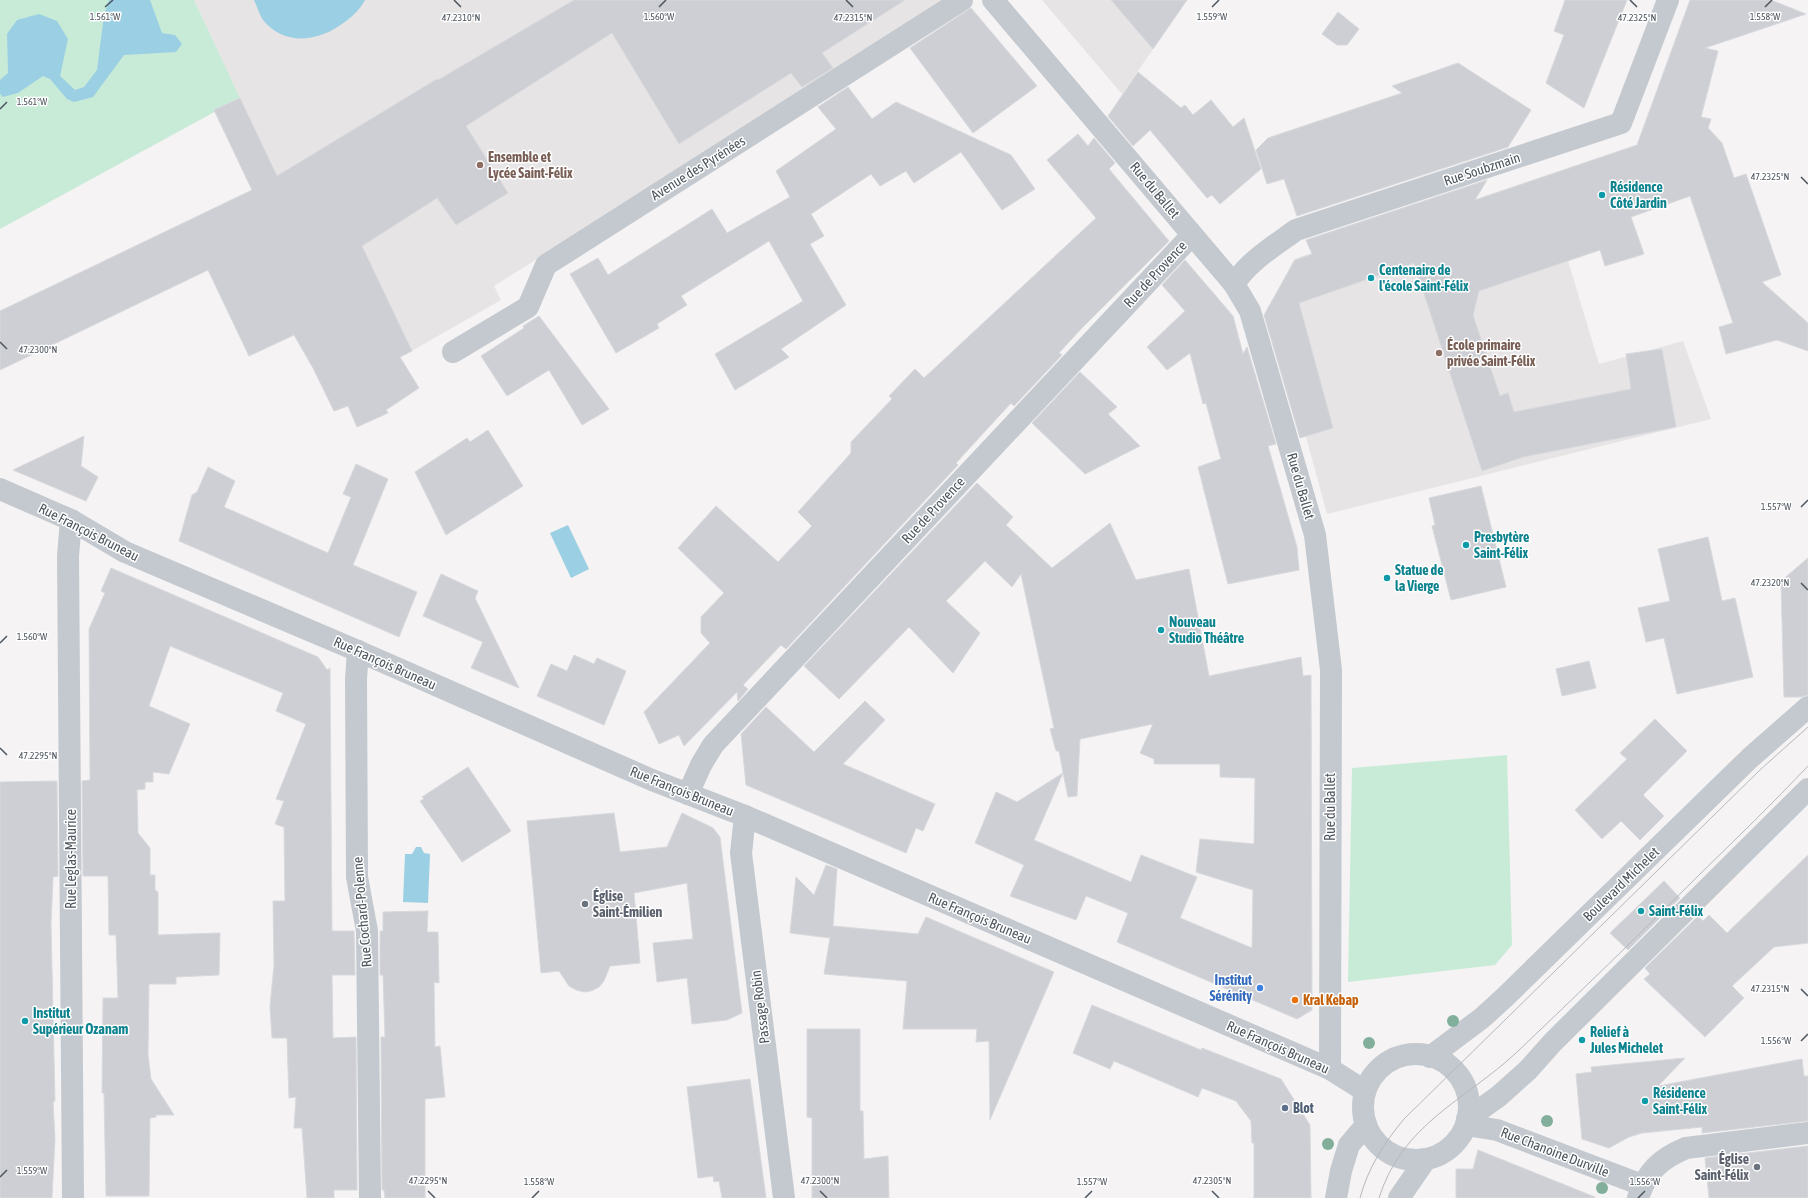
<svg xmlns="http://www.w3.org/2000/svg" width="1808" height="1198" viewBox="0 0 1808 1198" font-family="'Asap Condensed',sans-serif">
<style>
.education{fill:#e6e4e4}
.green{fill:#c8ebd8}
.water{fill:#9bcfe3}
.building{fill:#cecfd4;stroke:#d8d9dd;fill-rule:evenodd}
.lines{fill:none;stroke-linecap:round;stroke-linejoin:round}
.minor{stroke:#c3c9cf;stroke-width:22}
.tertiary{stroke:#c3c9cf;stroke-width:22}
.tram{stroke:#b6b8bc;stroke-width:1}
.tree{fill:#82af9c}
.ticks{fill:none;stroke:#4d555e;stroke-width:1.5}
.education-dot{fill:#8d6e63;stroke:#fff;stroke-width:1.5}
.culture-dot{fill:#0f9aa8;stroke:#fff;stroke-width:1.5}
.worship-dot{fill:#6b7280;stroke:#fff;stroke-width:1.5}
.shop-dot{fill:#3f7fe0;stroke:#fff;stroke-width:1.5}
.food-dot{fill:#e8710a;stroke:#fff;stroke-width:1.5}
.service-dot{fill:#5c6f8a;stroke:#fff;stroke-width:1.5}
.labels{text-anchor:middle;stroke-width:3;stroke-linejoin:round;paint-order:stroke}
.education-label{font-size:14px;font-weight:bold;fill:#785e54;stroke:#fff;text-anchor:start}
.street-label{font-size:14px;fill:#4d555e;stroke:#fff}
.culture-label{font-size:14px;font-weight:bold;fill:#0d838f;stroke:#fff;text-anchor:start}
.worship-label{font-size:14px;font-weight:bold;fill:#5b616d;stroke:#fff;text-anchor:start}
.shop-label{font-size:14px;font-weight:bold;fill:#366cbe;stroke:#fff;text-anchor:end}
.food-label{font-size:14px;font-weight:bold;fill:#c56008;stroke:#fff;text-anchor:start}
.service-label{font-size:14px;font-weight:bold;fill:#4e5e75;stroke:#fff;text-anchor:start}
.ticks-label{font-size:10px;text-anchor:middle;fill:#4d555e;stroke:#fff;stroke-width:3;stroke-linejoin:round;paint-order:stroke}
</style>
<rect width="100%" height="100%" fill="#f5f3f3"/>
<g class="education">
<polygon points="194,0 948,0 494,286 501,300 401,357 371,379"/>
<polygon points="1042,0 1187,0 1122,94"/>
<polygon points="1543,177 1599,364 1683,341 1711,419 1327,514 1270,305 1294,259"/>
</g>
<g class="green">
<polygon points="0,0 194,0 240,98 0,229"/>
<polygon points="1507,755 1512,945 1495,965 1348,982 1352,768"/>
</g>
<g class="water">
<polygon points="109,0 150,0 162,33 175,35 182,44 176,52 124,55 93,97 74,102 67,99 50,79 43,76 18,93 3,97 0,94 0,80 8,73 7,34 17,20 39,14 57,21 68,39 60,76 75,90 84,87 97,70 104,15"/>
<path d="M254,0H365C359,11 350,19 339,26C315,42 283,45 263,20C259,14 257,6 254,0Z"/>
<polygon points="568,525 589,569 571,578 550,533"/>
<polygon points="416,847 421,847 424,853 430,854 428,903 403,902 405,854 412,854"/>
</g>
<g class="building">
<polygon points="574,0 905,0 822,53 833,68 802,87 791,73 679,144 612,33 466,126 508,193 456,225 437,198 362,246 412,351 400,357 419,388 386,410 388,413 357,427 348,406 334,411 313,368 294,335 249,356 208,270 0,370 0,311 252,190 214,110 240,98 277,176 437,79 438,80"/>
<polygon points="1111,0 1187,0 1153,49"/>
<polygon points="1565,0 1627,0 1584,108 1546,83 1564,35 1554,31"/>
<polygon points="1690,0 1771,0 1806,14 1705,48 1718,51 1701,117 1711,119 1708,128 1722,143 1734,178 1746,174 1781,275 1762,282 1808,323 1808,351 1777,340 1726,354 1719,327 1733,323 1690,196 1631,217 1644,254 1605,266 1600,250 1479,291 1473,315 1500,396 1508,393 1514,412 1631,389 1626,354 1662,349 1676,427 1523,457 1482,471 1414,263 1299,303 1333,428 1300,438 1264,315 1295,260 1312,254 1306,240 1487,180 1475,200 1637,145"/>
<polygon points="971,8 1037,86 973,133 910,48"/>
<polygon points="1338,12 1359,29 1347,45 1337,45 1322,34"/>
<polygon points="1458,63 1531,110 1508,147 1297,216 1284,179 1267,184 1256,150 1268,138 1402,93 1392,86"/>
<polygon points="1138,72 1181,108 1185,105 1193,115 1211,100 1233,127 1244,118 1261,169 1220,204 1212,195 1207,198 1150,130 1133,146 1108,116"/>
<polygon points="848,87 872,119 896,102 1011,155 1035,189 1002,210 961,152 914,183 906,171 880,186 871,174 811,214 824,236 810,244 846,305 781,349 789,357 735,390 715,354 803,301 769,241 681,296 687,305 657,324 659,328 616,353 570,274 598,258 608,275 712,209 727,233 790,197 776,171 836,129 818,107"/>
<polygon points="1078,134 1088,146 1094,138 1115,163 1109,169 1169,241 1080,330 1059,353 1062,355 1014,406 1011,403 956,463 958,465 786,649 781,645 743,685 748,689 738,701 737,692 684,746 679,735 659,744 644,712 710,643 701,633 701,617 724,593 678,548 716,506 778,562 812,526 798,512 851,453 851,442 892,399 889,396 915,369 924,378 1096,218 1047,160"/>
<polygon points="1185,260 1233,316 1243,354 1247,347 1276,444 1268,446 1297,547 1299,570 1228,584 1198,467 1221,459 1206,403 1203,404 1190,353 1167,370 1147,347 1185,311 1162,285"/>
<polygon points="539,316 609,409 582,425 549,370 507,396 481,356 524,328 523,326"/>
<polygon points="1080,372 1117,407 1108,414 1140,446 1085,474 1032,423"/>
<polygon points="488,430 523,486 446,535 415,472 467,438 470,442"/>
<polygon points="84,436 81,466 98,477 86,501 13,470"/>
<polygon points="356,464 388,479 353,565 417,592 399,637 179,541 192,495 197,492 208,467 235,481 224,507 328,553 351,497 343,494"/>
<path d="M977,483L1013,517L1006,525L1052,568L1110,523L1136,580L1189,569L1209,676L1301,657L1303,676L1311,675L1312,1010L1297,1019L1117,942L1128,913L1086,896L1076,920L1010,896L1024,865L975,843L996,792L1017,802L1063,773L1059,751H1056L1050,729L1054,728L1021,574L1012,587L985,561L946,601L980,633L953,673L909,627L839,699L804,666ZM1153,724L1140,753L1154,759V764H1220V777L1255,778L1254,844L1200,839L1196,872L1253,890L1252,948L1180,918L1197,877L1141,855L1131,882L1034,840L1063,773L1068,797L1077,796L1080,739Z"/>
<polygon points="1481,486 1506,587 1451,600 1432,526 1435,525 1429,498"/>
<polygon points="1708,537 1722,601 1735,598 1753,677 1677,694 1664,638 1646,642 1638,608 1670,601 1658,549"/>
<polygon points="1808,558 1808,695 1801,697 1784,697 1781,581"/>
<polygon points="111,568 318,657 327,670 330,668 332,931 354,931 355,975 332,975 333,1038 356,1037 357,1190 334,1190 334,1198 307,1198 302,1128 294,1128 296,1097 289,1098 287,1038 272,1038 270,1007 274,965 273,901 285,901 284,827 275,824 284,801 276,799 306,724 276,711 283,693 170,646 149,706 190,724 169,774 153,772 153,782 145,782 145,789 137,790 138,833 150,848 150,875 155,875 155,890 158,892 158,935 220,933 219,975 176,977 176,984 149,984 148,1055 151,1079 174,1115 156,1115 156,1117 150,1118 149,1196 106,1196 104,1093 102,1093 103,998 118,998 116,935 109,935 108,876 83,876 82,781 90,780 89,629 105,593 101,591"/>
<polygon points="441,574 478,591 475,598 519,688 471,668 483,642 423,616"/>
<polygon points="574,655 594,664 597,658 626,671 604,725 537,696 551,664 567,671"/>
<polygon points="1589,661 1596,688 1562,696 1556,669"/>
<polygon points="865,701 885,720 843,764 935,804 923,831 916,828 906,853 746,785 741,734 766,707 814,752"/>
<polygon points="1655,719 1687,751 1643,795 1664,816 1640,840 1621,821 1602,839 1575,810 1627,759 1620,753"/>
<polygon points="468,767 511,831 462,862 420,801 424,799 422,797"/>
<polygon points="57,781 58,876 53,877 51,923 55,1101 53,1102 55,1139 52,1198 0,1198 0,782"/>
<polygon points="614,813 620,852 667,847 682,813 713,828 720,837 742,1013 727,1020 692,1024 687,978 657,982 653,943 693,939 687,883 634,893 640,963 610,966 604,981 599,987 591,991 584,992 576,990 569,986 559,971 541,973 527,821"/>
<polygon points="1808,855 1808,943 1774,947 1732,986 1744,998 1705,1037 1644,979 1650,974 1645,968 1698,916 1703,921 1709,915 1727,933"/>
<polygon points="826,865 837,869 833,926 918,934 926,917 1054,972 990,1120 989,1041 976,1042 977,1029 903,1029 907,981 824,974 830,938 790,933 796,877 814,895"/>
<polygon points="1664,881 1680,898 1628,950 1610,933"/>
<polygon points="428,911 427,932 438,932 439,983 434,982 435,1047 440,1046 445,1097 425,1099 425,1198 385,1198 384,1190 382,1190 381,1037 385,1037 383,975 380,975 380,931 383,931 383,912"/>
<polygon points="1092,1005 1201,1050 1202,1048 1281,1079 1310,1125 1311,1198 1254,1198 1254,1143 1252,1143 1251,1121 1236,1101 1202,1088 1198,1097 1114,1061 1110,1069 1073,1053"/>
<polygon points="807,1029 860,1029 860,1111 863,1111 864,1159 888,1156 889,1198 812,1198 812,1118 807,1117"/>
<polygon points="1685,1058 1658,1086 1802,1059 1804,1076 1808,1076 1808,1121 1702,1133 1702,1127 1642,1133 1629,1137 1609,1148 1582,1139 1576,1074 1592,1072 1591,1067"/>
<polygon points="750,1079 766,1198 722,1198 719,1181 714,1182 713,1176 698,1178 687,1087"/>
<polygon points="1808,1146 1808,1198 1709,1198 1705,1158"/>
<polygon points="1478,1150 1595,1197 1594,1198 1456,1198 1456,1169 1473,1169"/>
</g>
<g class="lines">
<g class="minor">
<polyline points="993,0 1234,284 1250,311 1315,535 1331,670 1330,1069"/>
<path d="M1234,284C1249,261 1274,246 1296,230L1621,123L1668,0"/>
<polyline points="453,352 528,307 546,265 962,0"/>
<polyline points="0,489 71,520 125,552 358,651 652,780 745,816 1330,1069 1365,1091"/>
<polyline points="71,520 68,556 73,1198"/>
<polyline points="358,651 356,679 357,877 367,931 370,1198"/>
<polyline points="688,794 701,765 713,745 1192,235"/>
<polyline points="745,816 741,853 784,1198"/>
<polyline points="1466,1125 1497,1130 1642,1185"/>
<path d="M1638,1198C1647,1171 1660,1159 1686,1148L1808,1133"/>
</g>
<g class="tertiary">
<circle cx="1416" cy="1107" r="53"/>
<polyline points="1430,1057 1482,1018 1505,997 1750,758 1808,707"/>
<polyline points="1467,1119 1499,1096 1528,1070 1553,1042 1808,789"/>
<polyline points="1336,1198 1341,1171 1349,1145 1366,1125"/>
<polyline points="1399,1198 1426,1159"/>
</g>
<g class="tram">
<path d="M1360,1198C1368,1168 1384,1143 1404,1119L1761,769L1808,727"/>
<path d="M1379,1198C1402,1124 1464,1101 1516,1053C1578,994 1639,935 1699,875C1736,839 1773,803 1808,766"/>
</g>
</g>
<g class="tree">
<circle cx="1453" cy="1021" r="6"/>
<circle cx="1369" cy="1043" r="6"/>
<circle cx="1547" cy="1121" r="6"/>
<circle cx="1328" cy="1144" r="6"/>
<circle cx="1602" cy="1188" r="6"/>
</g>
<path class="ticks" d="M454,0L461,7M846,0L853,7M1630,0L1637,7M105,7L113,0M659,7L666,0M1212,7L1219,0M1765,7L1772,0M0,109L7,102M1801,177L1808,184M0,342L7,349M1801,507L1808,500M1801,583L1808,590M0,643L7,636M0,748L7,755M1801,989L1808,996M1801,1041L1808,1034M0,1177L7,1170M428,1191L435,1198M820,1191L827,1198M1212,1191L1219,1198M532,1198L539,1191M1085,1198L1092,1191M1638,1198L1645,1191"/>
<g class="education-dot">
<circle cx="480" cy="165" r="4"/>
<circle cx="1439" cy="353" r="4"/>
</g>
<g class="culture-dot">
<circle cx="1602" cy="195" r="4"/>
<circle cx="1371" cy="278" r="4"/>
<circle cx="1466" cy="545" r="4"/>
<circle cx="1387" cy="578" r="4"/>
<circle cx="1161" cy="630" r="4"/>
<circle cx="1641" cy="911" r="4"/>
<circle cx="25" cy="1021" r="4"/>
<circle cx="1582" cy="1040" r="4"/>
<circle cx="1645" cy="1101" r="4"/>
</g>
<g class="worship-dot">
<circle cx="585" cy="904" r="4"/>
<circle cx="1757" cy="1167" r="4"/>
</g>
<circle class="shop-dot" cx="1260" cy="988" r="4"/>
<circle class="food-dot" cx="1295" cy="1000" r="4"/>
<circle class="service-dot" cx="1285" cy="1108" r="4"/>
<g class="labels">
<g class="education-label">
<text x="488" y="162">Ensemble et<tspan x="488" dy="16">Lycée Saint-Félix</tspan></text>
<text x="1447" y="350">École primaire<tspan x="1447" dy="16">privée Saint-Félix</tspan></text>
</g>
<g class="street-label">
<text transform="translate(698 168) rotate(-32)" y="5">Avenue des Pyrénées</text>
<text transform="translate(1482 169) rotate(-18)" y="5">Rue Soubzmain</text>
<text transform="translate(1155 190) rotate(50)" y="5">Rue du Ballet</text>
<text transform="translate(1155 274) rotate(-47)" y="5">Rue de Provence</text>
<text transform="translate(1301 486) rotate(74)" y="5">Rue du Ballet</text>
<text transform="translate(933 510) rotate(-47)" y="5">Rue de Provence</text>
<text transform="translate(89 532) rotate(27)" y="5">Rue François Bruneau</text>
<text transform="translate(385 663) rotate(24)" y="5">Rue François Bruneau</text>
<text transform="translate(682 791) rotate(22)" y="5">Rue François Bruneau</text>
<text transform="translate(1330 807) rotate(-90)" y="5">Rue du Ballet</text>
<text transform="translate(71 859) rotate(-90)" y="5">Rue Leglas-Maurice</text>
<text transform="translate(1621 884) rotate(-44)" y="5">Boulevard Michelet</text>
<text transform="translate(362 912) rotate(-95)" y="5">Rue Cochard-Polenne</text>
<text transform="translate(980 918) rotate(23)" y="5">Rue François Bruneau</text>
<text transform="translate(760 1007) rotate(-97)" y="5">Passage Robin</text>
<text transform="translate(1278 1047) rotate(24)" y="5">Rue François Bruneau</text>
<text transform="translate(1555 1152) rotate(21)" y="5">Rue Chanoine Durville</text>
</g>
<g class="culture-label">
<text x="1610" y="192">Résidence<tspan x="1610" dy="16">Côté Jardin</tspan></text>
<text x="1379" y="275">Centenaire de<tspan x="1379" dy="16">l'école Saint-Félix</tspan></text>
<text x="1474" y="542">Presbytère<tspan x="1474" dy="16">Saint-Félix</tspan></text>
<text x="1395" y="575">Statue de<tspan x="1395" dy="16">la Vierge</tspan></text>
<text x="1169" y="627">Nouveau<tspan x="1169" dy="16">Studio Théâtre</tspan></text>
<text x="1649" y="916">Saint-Félix</text>
<text x="33" y="1018">Institut<tspan x="33" dy="16">Supérieur Ozanam</tspan></text>
<text x="1590" y="1037">Relief à<tspan x="1590" dy="16">Jules Michelet</tspan></text>
<text x="1653" y="1098">Résidence<tspan x="1653" dy="16">Saint-Félix</tspan></text>
</g>
<g class="worship-label">
<text x="593" y="901">Église<tspan x="593" dy="16">Saint-Émilien</tspan></text>
<text x="1749" y="1164" text-anchor="end">Église<tspan x="1749" dy="16">Saint-Félix</tspan></text>
</g>
<g class="shop-label">
<text x="1252" y="985">Institut<tspan x="1252" dy="16">Sérénity</tspan></text>
</g>
<g class="food-label">
<text x="1303" y="1005">Kral Kebap</text>
</g>
<g class="service-label">
<text x="1293" y="1113">Blot</text>
</g>
</g>
<g class="ticks-label">
<text x="105" y="20">1.561°W</text>
<text x="659" y="20">1.560°W</text>
<text x="1212" y="20">1.559°W</text>
<text x="1765" y="20">1.558°W</text>
<text x="1637" y="21">47.2325°N</text>
<text x="461" y="21">47.2310°N</text>
<text x="853" y="21">47.2315°N</text>
<text x="32" y="105">1.561°W</text>
<text x="1770" y="180">47.2325°N</text>
<text x="38" y="353">47.2300°N</text>
<text x="1776" y="510">1.557°W</text>
<text x="1770" y="586">47.2320°N</text>
<text x="32" y="640">1.560°W</text>
<text x="38" y="759">47.2295°N</text>
<text x="1770" y="992">47.2315°N</text>
<text x="1776" y="1044">1.556°W</text>
<text x="32" y="1174">1.559°W</text>
<text x="428" y="1184">47.2295°N</text>
<text x="820" y="1184">47.2300°N</text>
<text x="1212" y="1184">47.2305°N</text>
<text x="539" y="1185">1.558°W</text>
<text x="1092" y="1185">1.557°W</text>
<text x="1645" y="1185">1.556°W</text>
</g>
</svg>
